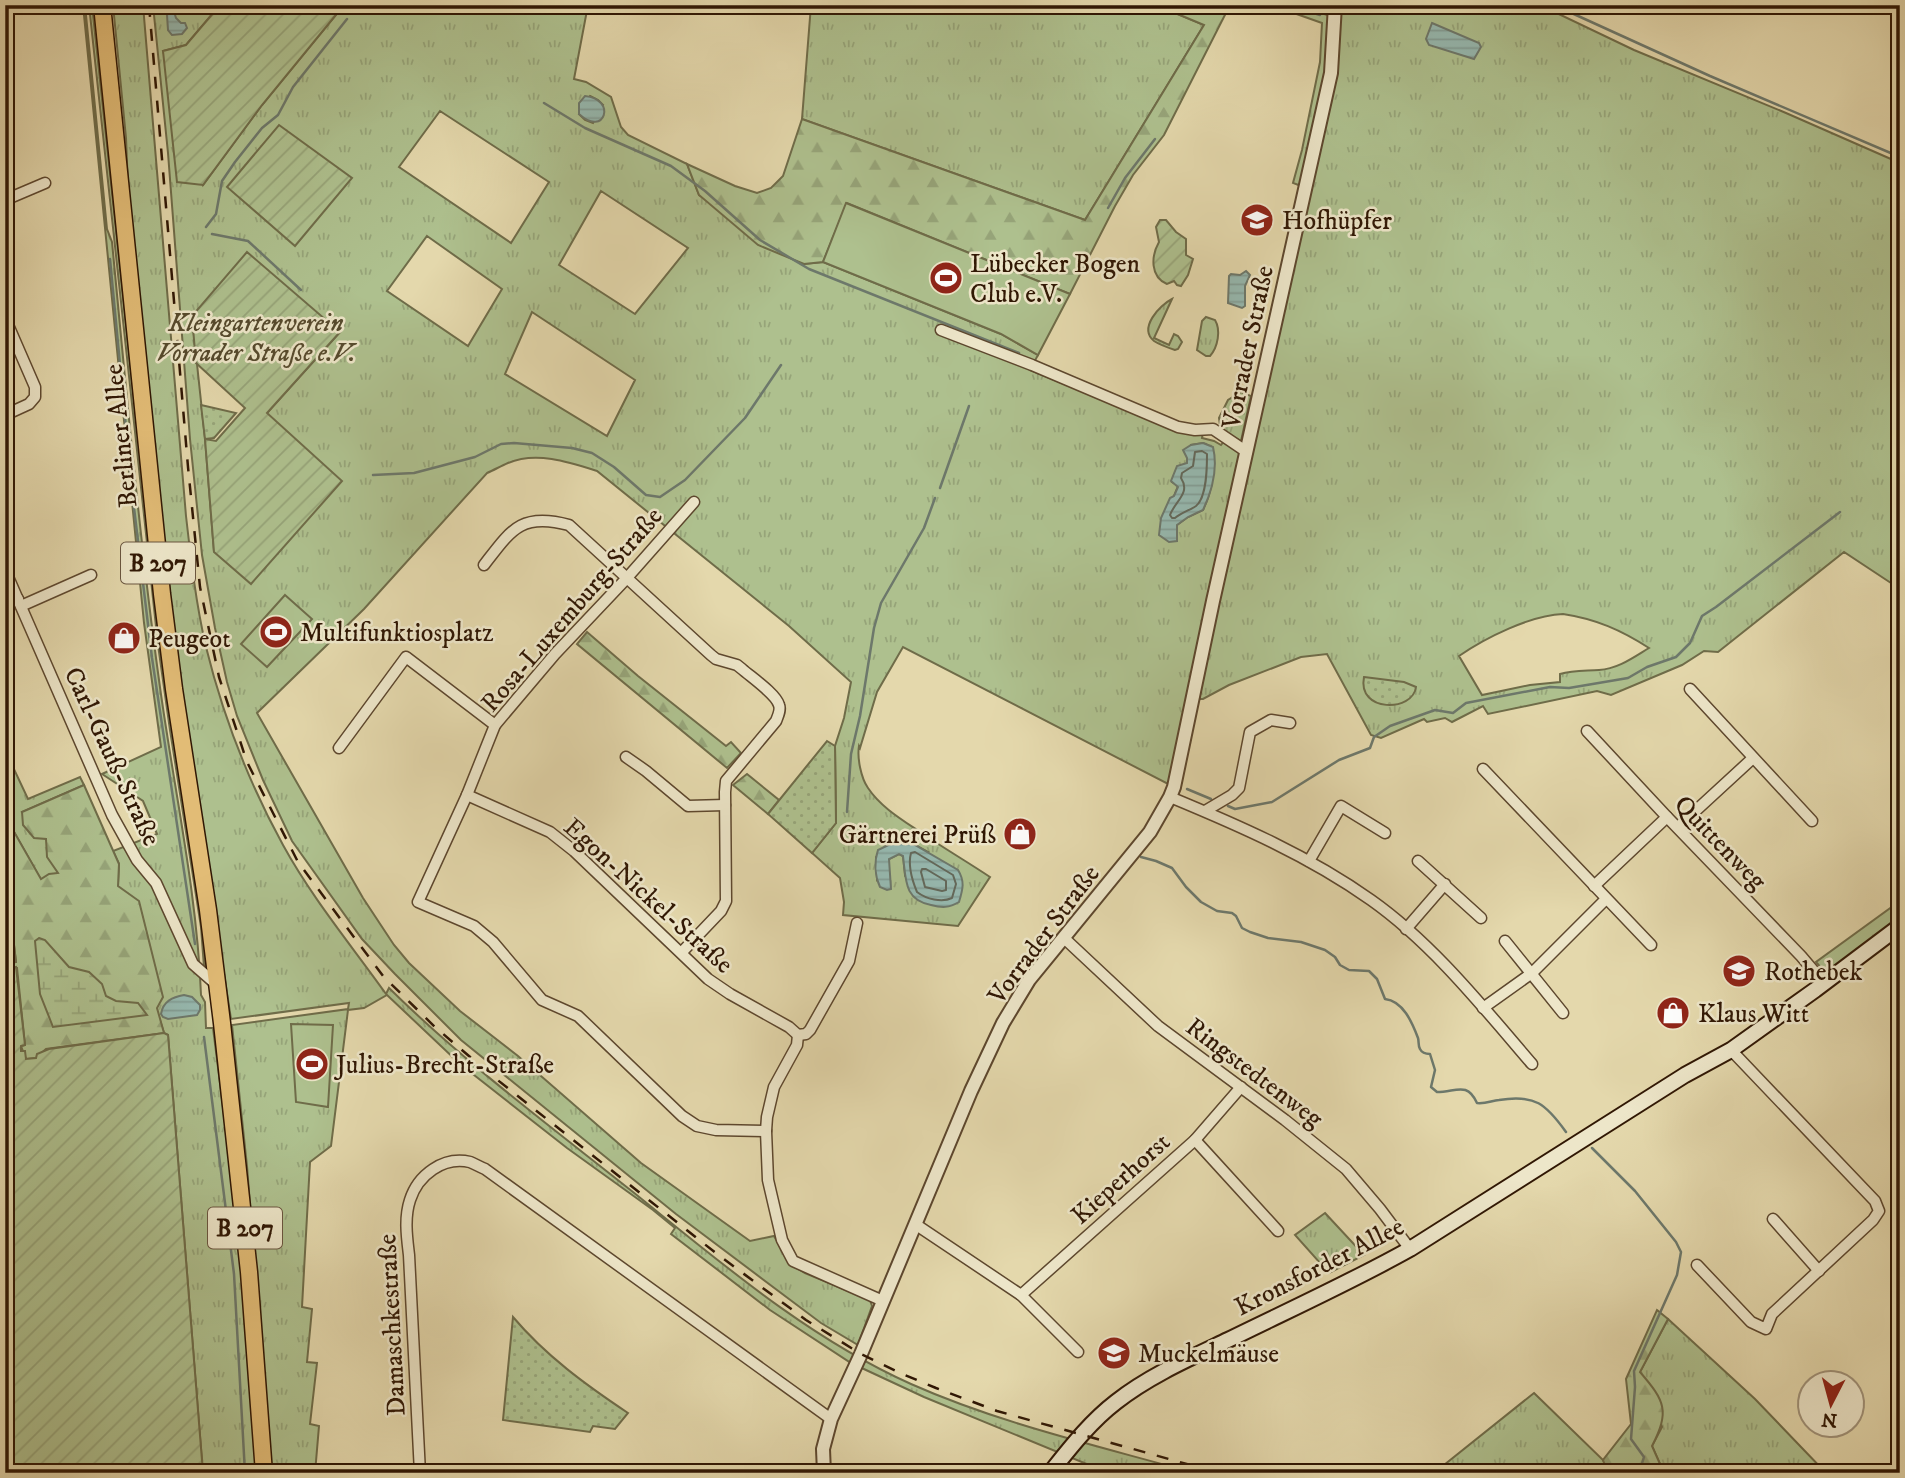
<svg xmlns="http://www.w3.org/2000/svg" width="1905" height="1478" viewBox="0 0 1905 1478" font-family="'IM FELL DW Pica',serif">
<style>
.grass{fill:url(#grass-tufts);stroke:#6f6c49;stroke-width:2;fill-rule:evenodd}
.forest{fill:url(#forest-firs);stroke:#6f6c49;stroke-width:2}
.wetland{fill:url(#wetland-marsh);stroke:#6f6c49;stroke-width:2}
.park{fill:url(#park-dots);stroke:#6f6c49;stroke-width:2}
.garden{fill:url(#garden-furrows);stroke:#6f6c49;stroke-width:2}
.pitch{fill:#aec08e;stroke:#6f6c49;stroke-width:2}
.water{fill:url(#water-rules);stroke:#6d786b;stroke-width:2}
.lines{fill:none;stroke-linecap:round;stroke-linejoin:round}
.shore{stroke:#63685a;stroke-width:2}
.stream{stroke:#6d786b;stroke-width:2.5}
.minor-casing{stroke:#5d472e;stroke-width:13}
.tertiary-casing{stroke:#5d472e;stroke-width:16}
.secondary-casing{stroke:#301704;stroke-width:18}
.primary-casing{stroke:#301704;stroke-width:19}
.minor{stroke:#ede6c9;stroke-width:10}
.tertiary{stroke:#ede6c9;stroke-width:12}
.secondary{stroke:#ede6c9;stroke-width:14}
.primary{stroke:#e2bc76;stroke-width:16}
.rail{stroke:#301704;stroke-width:2.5;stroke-dasharray:12 12;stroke-linecap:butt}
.labels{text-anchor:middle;stroke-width:5;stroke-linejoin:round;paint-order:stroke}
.shield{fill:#ede6c9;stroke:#69553f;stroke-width:2}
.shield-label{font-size:24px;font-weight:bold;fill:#301704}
.poi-label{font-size:26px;fill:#301704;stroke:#ede6c9;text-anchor:start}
.park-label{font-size:26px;font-style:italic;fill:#564a2d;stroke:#ede6c9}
.street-label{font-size:26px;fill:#301704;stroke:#ede6c9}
</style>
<defs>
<pattern id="grass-tufts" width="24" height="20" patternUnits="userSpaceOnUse" patternTransform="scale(1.75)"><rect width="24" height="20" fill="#aec08e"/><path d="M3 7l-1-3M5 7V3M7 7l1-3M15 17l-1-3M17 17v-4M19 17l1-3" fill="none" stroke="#96a479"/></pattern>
<pattern id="forest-firs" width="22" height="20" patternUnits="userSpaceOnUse" patternTransform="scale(1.75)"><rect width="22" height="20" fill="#aec08e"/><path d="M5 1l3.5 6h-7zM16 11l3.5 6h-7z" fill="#96a479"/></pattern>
<pattern id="wetland-marsh" width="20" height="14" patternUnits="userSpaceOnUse" patternTransform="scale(1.75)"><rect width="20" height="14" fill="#aec08e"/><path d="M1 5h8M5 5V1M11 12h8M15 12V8" fill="none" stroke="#96a479"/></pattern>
<pattern id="park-dots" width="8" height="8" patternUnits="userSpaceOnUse" patternTransform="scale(1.75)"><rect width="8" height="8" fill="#aec08e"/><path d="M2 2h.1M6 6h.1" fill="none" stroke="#96a479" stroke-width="1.8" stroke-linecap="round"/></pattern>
<pattern id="garden-furrows" width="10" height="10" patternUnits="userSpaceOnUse" patternTransform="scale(1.75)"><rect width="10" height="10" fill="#aec08e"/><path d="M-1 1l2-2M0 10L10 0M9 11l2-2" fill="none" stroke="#96a479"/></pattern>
<pattern id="water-rules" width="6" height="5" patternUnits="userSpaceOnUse" patternTransform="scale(1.75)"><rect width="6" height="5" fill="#96b9b0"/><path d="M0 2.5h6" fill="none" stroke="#829e96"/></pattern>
</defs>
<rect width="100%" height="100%" fill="#e4d8ac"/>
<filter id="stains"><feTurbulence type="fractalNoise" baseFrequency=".00286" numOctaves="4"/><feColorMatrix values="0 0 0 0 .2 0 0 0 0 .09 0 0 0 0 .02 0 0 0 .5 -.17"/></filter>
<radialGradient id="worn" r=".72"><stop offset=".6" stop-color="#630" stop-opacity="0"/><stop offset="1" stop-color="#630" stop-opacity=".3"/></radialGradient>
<g class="grass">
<path d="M83,5H85L107,229L112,242C126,388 139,535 159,680C173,785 197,890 201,995L205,1002L206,1028H213L238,1226L257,1473H203L168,1035L164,1033L118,886L119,864L113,851L157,834L143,801L102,774L161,747L144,623Z"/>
<polygon points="89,5 92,5 160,645 201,912 206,968 204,967 201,927 170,730 158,645"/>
<path d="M113,5H143L186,516C191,560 196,604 206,647C223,716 249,783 283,845C312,898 351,945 386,994L389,988C465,1063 550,1126 633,1192C720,1262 808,1338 911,1384C1001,1424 1099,1446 1194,1473L1106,1472L924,1397L851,1363L770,1310L671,1234L675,1228L653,1210L567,1148L460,1064L387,995L364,1008L348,1010L331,1146L310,1162L302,1307L312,1309L307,1362L317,1363L310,1424L319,1426L315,1473H271L247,1166L232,1025L348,1009L349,1003L231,1019L180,689L129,211L126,138Z"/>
<path d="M153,5H220L186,45L163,51L203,185L262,105L344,5H588L574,79L586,82L611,97L621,127L628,135L687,164L699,195L804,264L823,262L1001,334L1038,355L1030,370L1177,430L1203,432L1202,438L1214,441L1221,445L1225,440L1241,450L1301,186L1293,183L1302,150L1320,62L1322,23L1271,5H1296L1330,16V10L1322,7V5H1540L1634,50L1786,113L1900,163V589L1844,552L1718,652L1704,651L1682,665L1611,695L1597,691L1488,714L1483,706L1452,722L1445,718L1427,722L1424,719L1381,738L1371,735L1327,654L1301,657L1229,685L1203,699H1196L1174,787L903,647L877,692L860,748L859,746C857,758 861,778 868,788C882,809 906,822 926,836C947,850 969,863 990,877L958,926L843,915L844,902L840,878L812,853L836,823L835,746L844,718L851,682L789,626L597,471C569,462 536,451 508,463C501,466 494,470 487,473L364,609L257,713L363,898L394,945L409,963L460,1011L518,1056L641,1163L750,1241L774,1236L790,1264L805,1273L870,1300L872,1306L858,1345L821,1323L676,1214L461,1040L395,974L362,939L292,841L263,780L237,716L227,682L215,628L202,555L190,439L168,153ZM590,96L598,100L603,105L593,123L585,120L579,114ZM440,111L549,182L511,243L399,167ZM601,191L688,248L635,314L559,265ZM427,236L502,289L468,346L387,291ZM532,312L635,380L607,436L505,374ZM192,317L340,332L267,413L214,552L205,439ZM1203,443L1212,447C1214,471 1214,487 1203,510L1188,517L1177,525V541L1174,496L1178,486L1172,482L1187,463L1191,445ZM1563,614C1596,619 1621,630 1649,648C1634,657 1618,669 1599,670C1585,671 1573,670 1560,674V682L1530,685L1482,695L1459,656C1485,638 1531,615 1563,614ZM901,839L908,841L928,852L905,875L903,856L899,854L889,859L877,879L876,857L886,845Z"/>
<polygon points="811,5 1156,5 1204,25 1085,220 802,119"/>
<path d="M1172,299L1154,338L1169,345L1174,334L1178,336L1182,342L1178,349L1175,350C1169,348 1160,345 1154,341C1138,328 1160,305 1172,299Z"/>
<path d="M1206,317L1215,320C1221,330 1218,347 1210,356H1206L1197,350L1202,321Z"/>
<polygon points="1241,392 1251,396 1241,441 1225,432 1220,425 1219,418 1228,400"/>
<polygon points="5,750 28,799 80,777 84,785 22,812 46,839 59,873 41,880 5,816"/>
<polygon points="1900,901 1900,920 1834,968 1830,970 1822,969 1816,962"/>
<polygon points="1325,1213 1364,1255 1329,1273 1295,1235"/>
<polygon points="1668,1319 1755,1399 1826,1473 1664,1473 1652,1446 1662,1427 1640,1372"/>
<polygon points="1534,1393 1603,1460 1608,1473 1434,1473"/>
</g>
<g class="forest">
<polygon points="1156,5 1230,5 1164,135 1133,175 1115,206 1070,294 847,203 823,262 804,264 758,245 699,195 687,164 735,186 757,193 771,188 783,176 802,119 1085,220 1204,25"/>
<polygon points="587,632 638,676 726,746 731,742 741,753 727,768 577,644"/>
<polygon points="747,774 779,800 768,814 733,785"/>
<polygon points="84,785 119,864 118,886 139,901 163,997 157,1008 164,1033 46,1049 36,1058 26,1059 21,1046 25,1045 17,968 12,968 11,963 16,962 7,886 5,883 5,816 41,879 49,874 58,873 47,857 46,839 34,838 23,825 22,812"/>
<path d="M1657,1310L1668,1319L1640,1372C1665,1401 1670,1411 1652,1446L1664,1473H1608L1603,1460L1631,1424L1626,1379Z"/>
</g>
<polygon class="wetland" points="39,938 45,940 69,967 89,972 102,984 106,996 116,1001 138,1003 147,1015 53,1027 40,994 35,941"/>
<g class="park">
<polygon points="201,405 236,413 214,438 205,439"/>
<path d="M1364,677L1404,682L1416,687C1413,712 1357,713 1364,677Z"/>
<polygon points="827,741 835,746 836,823 812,853 768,814"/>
<path d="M513,1317C546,1356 586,1385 628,1413L615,1429L593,1426L590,1432L503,1420Z"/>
</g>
<g class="garden">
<polygon points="220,5 344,5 262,105 203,185 177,182 163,51 186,45"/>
<polygon points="279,125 352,178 295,246 227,187"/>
<path d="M1160,220H1166L1176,232L1186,239V255L1193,259L1188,275L1181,286L1177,285L1174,281L1167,284C1150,277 1151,256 1159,242L1156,227Z"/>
<polygon points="247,252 340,332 267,413 342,481 251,584 214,552 205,439 216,441 245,408 196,363 192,316"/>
<polygon points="5,883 7,885 16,962 11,963 12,968 16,967 25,1045 21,1046 21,1051 25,1051 26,1059 36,1058 37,1054 49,1049 164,1033 168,1035 203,1473 5,1473"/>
</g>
<g class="pitch">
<polygon points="846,203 1070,294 1038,355 1001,334 823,262"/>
<polygon points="285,595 312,619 267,667 241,644"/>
<polygon points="291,1024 333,1025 328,1107 296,1102"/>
</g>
<g class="water">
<polygon points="173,8 176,18 181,23 185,23 187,28 182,34 172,35 168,30 167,15"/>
<polygon points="1432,23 1479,43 1481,47 1474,59 1429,45 1426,39"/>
<path d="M585,96C617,99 605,138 579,114V103Z"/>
<polygon points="1246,271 1250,275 1245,286 1245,306 1242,308 1228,303 1229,276 1231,274 1240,275"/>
<path d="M1203,443L1213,447C1218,468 1212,491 1203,510L1188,517L1177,525V541L1169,542L1159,535L1161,518L1170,498L1174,496L1178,487L1171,481L1177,466L1187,463V458L1183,450L1191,445Z"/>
<path d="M901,839L908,841L958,870C965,881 963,889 959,902C949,908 942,908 931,905C904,900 906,880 903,856L899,854L889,859L891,889L887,890L880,887C875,876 874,862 878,850Z"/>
<path d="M184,995L192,997L200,1005V1010L197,1015L168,1019L163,1017L161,1014C163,1001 173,997 184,995Z"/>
</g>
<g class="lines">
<g class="shore">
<path d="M1202,451L1207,454C1207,467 1207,497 1196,506C1190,510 1181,513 1175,518H1172L1170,515C1175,501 1191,493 1181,478L1182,473L1193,466L1195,452Z"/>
<path d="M915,852L953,875L956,884L952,898C942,903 926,899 917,892C912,880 908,864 911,853Z"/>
<polygon points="922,869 926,869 946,881 946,890 942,891 925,887 921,872"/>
</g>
<g class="stream">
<polyline points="1288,5 1320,15"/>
<polyline points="1554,5 1710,76 1900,157"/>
<polyline points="544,103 585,128 671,166 705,191 760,240 809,269 1019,353"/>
<polyline points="1108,208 1125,178 1155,139"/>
<polyline points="206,227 216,214 222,181 235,162 262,128 278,115 293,87 347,19"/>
<polyline points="212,234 248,241 301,290"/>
<polyline points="110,259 132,491 152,658 195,944"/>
<polyline points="373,475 414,473 475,457 501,444 514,443 572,448 592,453 614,467 646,495 660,497 685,480 745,418 781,365"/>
<polyline points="940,488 969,406"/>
<polyline points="1187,789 1211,799"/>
<polyline points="1228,806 1235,809 1272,802 1339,760 1370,748 1374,737 1390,726 1435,710 1453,713 1466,703 1550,687 1569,688 1628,678 1647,667 1676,657 1690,643 1702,616 1716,607 1840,512"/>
<polyline points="847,812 851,754 860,716 874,628 881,603 924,528 935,498"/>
<path d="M1141,857L1156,861L1172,868L1186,887L1201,902L1217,911L1232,913L1236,916L1242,928L1250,932L1268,938L1301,942L1325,950L1335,957L1340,965L1349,970L1369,971L1377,979L1385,999C1403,1001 1412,1022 1418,1038C1419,1041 1418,1046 1420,1049C1422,1053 1426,1054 1430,1054L1435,1070L1431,1087L1437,1092C1456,1092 1467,1081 1477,1103C1485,1104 1491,1101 1499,1100C1535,1094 1546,1104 1566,1132"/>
<polyline points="204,1037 234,1274 245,1473"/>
<polyline points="1592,1148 1635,1191 1676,1242 1681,1252 1677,1275 1634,1371 1635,1387 1631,1439 1644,1457 1639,1473"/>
</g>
<defs>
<g id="minor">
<polyline points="5,200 45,183"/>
<polyline points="5,318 35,387 35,397 29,404 5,415"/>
<polyline points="941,330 1032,365 1178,427 1195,430 1213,429 1247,452"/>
<polyline points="694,502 626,579 555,654 495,725 467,795 418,902 474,926 493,942 542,1000 578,1016 682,1116 697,1126 716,1130 766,1131"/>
<path d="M484,565C511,530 521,512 569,525L711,655L716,659L737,665L742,669C751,677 776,694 779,705C781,710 778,716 776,721L726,781L725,792L726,901L721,911L682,952"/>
<polyline points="5,570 112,815 137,860 156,883 193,964 217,985"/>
<polyline points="5,604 18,599"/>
<polyline points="21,606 91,575"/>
<polyline points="1690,689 1812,821"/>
<polyline points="1587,731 1667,817 1801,956 1824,983"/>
<polyline points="339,748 406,657 495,725"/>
<polyline points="626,757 646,771 688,806 725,805"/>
<polyline points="1483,769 1651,945"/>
<polyline points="467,795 550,832 574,851 708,979 730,994 789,1027 798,1035"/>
<path d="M1170,797C1240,826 1309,856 1371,900C1432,943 1483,1007 1532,1064"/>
<polyline points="1205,811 1232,795 1239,788 1250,732 1271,720 1290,723"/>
<polyline points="1678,827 1753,758"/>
<polyline points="1309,861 1341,806 1385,833"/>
<polyline points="1418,861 1481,918"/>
<polyline points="1594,886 1667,817"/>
<polyline points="1406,929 1445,884"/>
<polyline points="1064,938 1158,1026 1285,1120 1346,1169 1380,1209 1410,1249"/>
<polyline points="1505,941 1563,1013"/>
<polyline points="1483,1008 1532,973 1606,899"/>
<polyline points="798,1035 797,1045 774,1087 767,1117 766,1131 768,1180 782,1240 793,1261 883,1301"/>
<polyline points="798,1035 806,1034 810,1030 849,961 857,923"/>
<polyline points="1195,1140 1278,1231"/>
<polyline points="1773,1219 1819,1271"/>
<polyline points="915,1224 1021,1295 1078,1352"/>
<polyline points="1697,1265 1751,1322 1766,1329 1772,1314 1873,1220 1879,1211 1875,1201 1731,1050"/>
<polyline points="1021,1295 1195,1140 1241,1087"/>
<path d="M420,1473L409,1255C407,1238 404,1218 410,1200C418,1175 443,1156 470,1162C475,1164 480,1167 485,1169L831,1419"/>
</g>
<polyline id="tertiary" points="824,1473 823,1449 831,1419 861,1354 971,1091 1003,1023 1029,980 1150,832 1170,797 1174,787 1213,601 1331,73 1335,5"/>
<path id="secondary" d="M1050,1473C1070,1448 1090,1422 1116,1402C1149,1376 1190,1358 1228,1340C1289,1310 1351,1282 1410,1249L1685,1075L1731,1050L1815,990L1900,926"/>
<polyline id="primary" points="102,5 162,594 174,689 208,910 222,1023 249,1272 264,1473"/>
</defs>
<use href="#minor" class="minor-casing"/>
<use href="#tertiary" class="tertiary-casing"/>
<use href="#secondary" class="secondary-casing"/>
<use href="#primary" class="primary-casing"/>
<use href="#minor" class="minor"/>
<use href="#tertiary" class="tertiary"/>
<use href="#secondary" class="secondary"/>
<use href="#primary" class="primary"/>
<polyline class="rail" points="149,5 188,467 200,587 219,677 247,762 298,862 383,976 435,1027 490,1074 717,1254 806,1320 861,1354 900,1373 936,1388 997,1411 1219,1473"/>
</g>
<defs>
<symbol id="school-disc" viewBox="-11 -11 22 22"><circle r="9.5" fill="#8f2418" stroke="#ede6c9"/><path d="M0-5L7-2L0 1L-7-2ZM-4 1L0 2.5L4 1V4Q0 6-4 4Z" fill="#fff"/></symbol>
<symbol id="stadium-disc" viewBox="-11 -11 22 22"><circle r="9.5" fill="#8f2418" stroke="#ede6c9"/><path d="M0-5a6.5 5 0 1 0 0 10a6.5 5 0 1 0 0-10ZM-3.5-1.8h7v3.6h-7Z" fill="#fff"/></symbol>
<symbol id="shop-disc" viewBox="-11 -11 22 22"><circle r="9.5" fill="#8f2418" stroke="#ede6c9"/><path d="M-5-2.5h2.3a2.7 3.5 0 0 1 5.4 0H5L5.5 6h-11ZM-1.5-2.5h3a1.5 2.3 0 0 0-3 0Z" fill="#fff"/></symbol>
</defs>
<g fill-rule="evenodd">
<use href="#school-disc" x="1238" y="201" width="38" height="38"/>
<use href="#stadium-disc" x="927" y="259" width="38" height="38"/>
<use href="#stadium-disc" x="257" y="613" width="38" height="38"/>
<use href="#shop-disc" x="105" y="619" width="38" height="38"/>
<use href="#shop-disc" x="1001" y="815" width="38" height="38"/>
<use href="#school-disc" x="1720" y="952" width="38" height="38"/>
<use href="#shop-disc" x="1654" y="994" width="38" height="38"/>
<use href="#stadium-disc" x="293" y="1045" width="38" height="38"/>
<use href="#school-disc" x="1095" y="1334" width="38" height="38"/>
</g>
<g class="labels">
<g class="shield">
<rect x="121" y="542.5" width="74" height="41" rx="5"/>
<rect x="208" y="1207.5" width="74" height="41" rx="5"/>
</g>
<g class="shield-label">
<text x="158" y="571">B 207</text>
<text x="245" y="1236">B 207</text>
</g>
<g class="poi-label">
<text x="1282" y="229">Hofhüpfer</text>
<text x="970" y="272">Lübecker Bogen<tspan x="970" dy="30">Club e.V.</tspan></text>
<text x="300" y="641">Multifunktiosplatz</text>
<text x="148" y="647">Peugeot</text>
<text x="996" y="843" text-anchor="end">Gärtnerei Prüß</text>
<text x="1764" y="980">Rothebek</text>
<text x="1698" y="1022">Klaus Witt</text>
<text x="336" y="1073">Julius-Brecht-Straße</text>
<text x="1138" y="1362">Muckelmäuse</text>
</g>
<g class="park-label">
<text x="256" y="331">Kleingartenverein<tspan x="256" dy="30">Vorrader Straße e.V.</tspan></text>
</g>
<g class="street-label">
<text transform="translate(1247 347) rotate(-78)" y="9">Vorrader Straße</text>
<text transform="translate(120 436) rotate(-96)" y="9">Berliner Allee</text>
<text transform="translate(571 609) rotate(-49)" y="9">Rosa-Luxemburg-Straße</text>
<text transform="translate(113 756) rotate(65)" y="9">Carl-Gauß-Straße</text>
<text transform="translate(1721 842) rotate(46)" y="9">Quittenweg</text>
<text transform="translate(649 895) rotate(42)" y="9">Egon-Nickel-Straße</text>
<text transform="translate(1043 934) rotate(-53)" y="9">Vorrader Straße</text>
<text transform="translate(1255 1072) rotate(37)" y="9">Ringstedtenweg</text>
<text transform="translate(1120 1178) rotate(-42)" y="9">Kieperhorst</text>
<text transform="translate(1319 1266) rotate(-27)" y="9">Kronsforder Allee</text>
<text transform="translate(391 1325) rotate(-93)" y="9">Damaschkestraße</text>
</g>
</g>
<rect width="1905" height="1478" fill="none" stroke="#e4d8ac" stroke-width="28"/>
<rect x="7" y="7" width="1891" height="1464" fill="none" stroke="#301704" stroke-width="3.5"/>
<rect x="14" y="14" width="1877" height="1450" fill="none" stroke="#301704" stroke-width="2"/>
<g transform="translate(1831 1404) rotate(186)"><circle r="33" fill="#ede6c9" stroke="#a1937a" stroke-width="2"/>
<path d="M0-5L12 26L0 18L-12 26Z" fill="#8f2418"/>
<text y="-10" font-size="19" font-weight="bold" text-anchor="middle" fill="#301704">N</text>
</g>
<rect width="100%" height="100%" filter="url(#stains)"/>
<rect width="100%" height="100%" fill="url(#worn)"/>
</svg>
